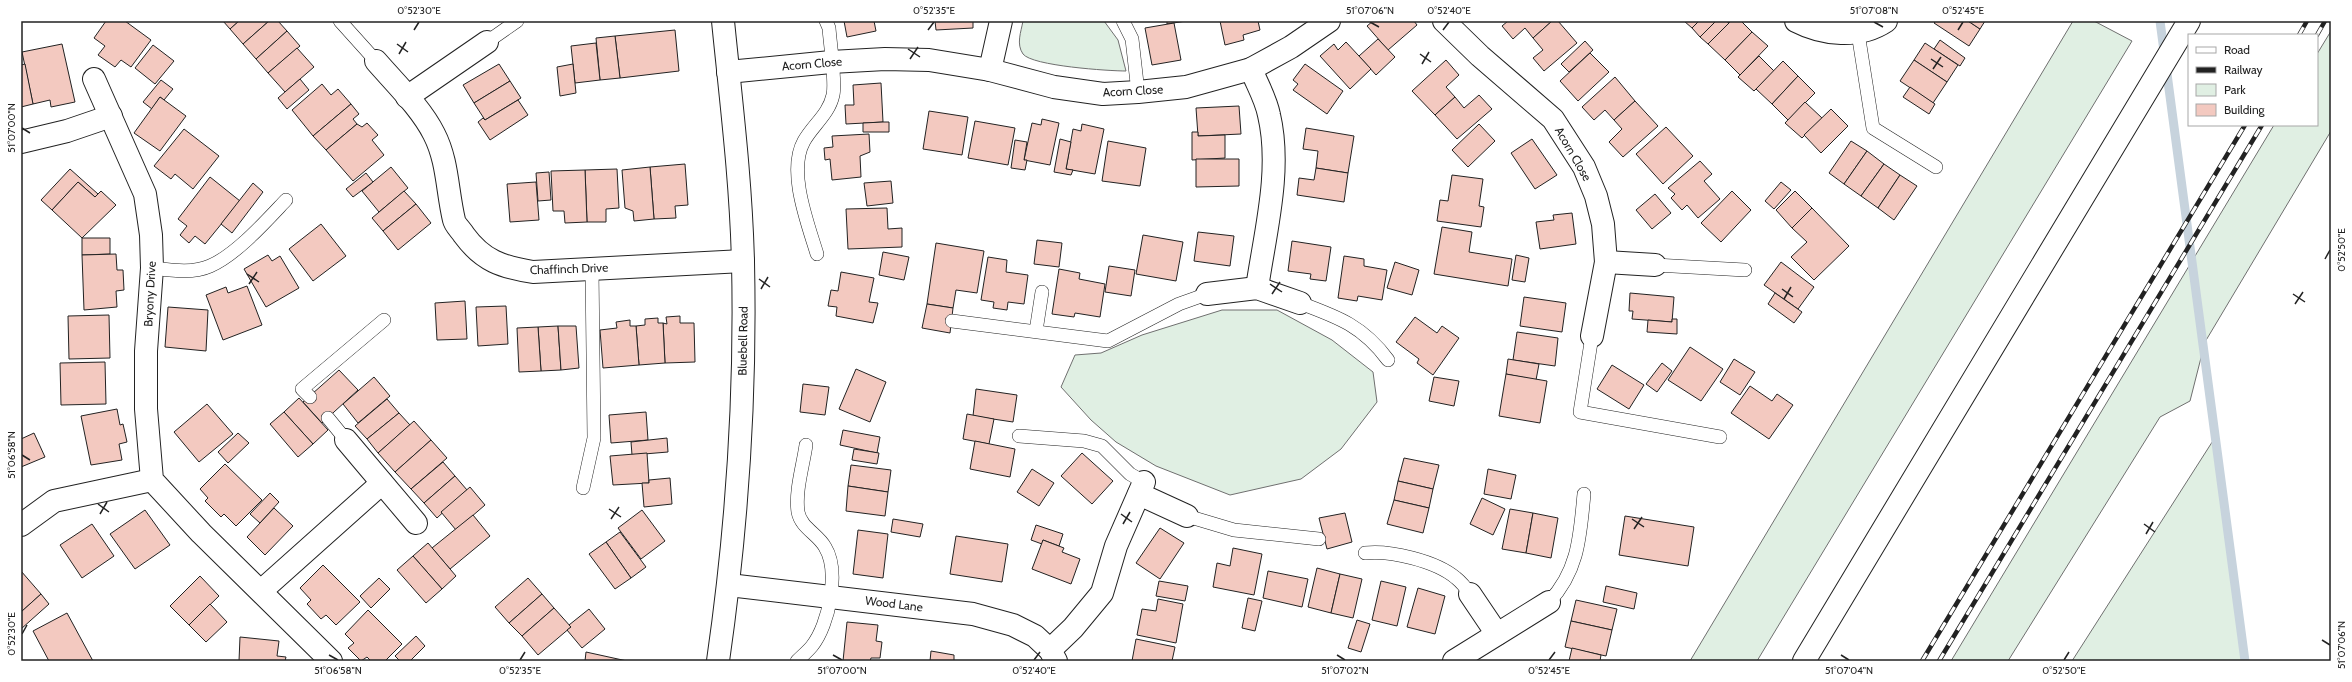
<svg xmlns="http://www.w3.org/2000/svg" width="2352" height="682" viewBox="0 0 2352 682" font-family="Cabin,sans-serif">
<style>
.green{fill:#e0efe3;stroke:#6f6f6f}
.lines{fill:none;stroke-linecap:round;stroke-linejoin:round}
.stream{stroke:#c7d3dd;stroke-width:9}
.building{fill:#f3c9c0;stroke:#222}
.lane-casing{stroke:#222;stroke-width:14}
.street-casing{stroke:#222;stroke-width:24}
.secondary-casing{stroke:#222;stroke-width:24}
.highway-casing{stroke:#222;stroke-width:24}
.lane{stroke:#fff;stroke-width:13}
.street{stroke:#fff;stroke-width:22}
.secondary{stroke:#fff;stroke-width:22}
.highway{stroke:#fff;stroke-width:22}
.rail-casing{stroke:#222;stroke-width:4.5}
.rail{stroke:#fff;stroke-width:3;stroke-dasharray:9;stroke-linecap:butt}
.ticks{fill:none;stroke:#222;stroke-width:1.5}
.labels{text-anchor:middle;stroke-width:3;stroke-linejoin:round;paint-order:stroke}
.street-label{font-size:12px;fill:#222;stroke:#fff}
.neatline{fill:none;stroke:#222;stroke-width:1.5}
.ticks-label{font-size:10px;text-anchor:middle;fill:#222}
</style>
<rect width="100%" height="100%" fill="#fff"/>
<g class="green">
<path d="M1023,21H1104L1118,40L1126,71C1109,71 1032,66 1023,54C1016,44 1021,32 1023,21Z"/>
<polygon points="2073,21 2094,21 2132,41 1757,661 1690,661"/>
<polygon points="2331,31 2331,131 2205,342 2190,401 2160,417 2008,661 1951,661 2274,125 2317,125 2317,54"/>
<polygon points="1222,310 1277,310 1332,340 1373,372 1377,402 1341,449 1301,479 1230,495 1156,466 1116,442 1091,420 1061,387 1075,355 1101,353 1142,335"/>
<polygon points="2216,436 2242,661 2072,661"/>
</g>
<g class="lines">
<polyline class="stream" points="2160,21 2245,661"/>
</g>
<g class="building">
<polygon points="106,21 125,21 151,40 131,67 121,60 115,67 98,55 105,46 94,38"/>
<polygon points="223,21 239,21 230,29"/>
<polygon points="239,21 269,21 243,44 230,29"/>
<polygon points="269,21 278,21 287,31 256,59 243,44"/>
<polygon points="844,21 874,21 876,31 847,37"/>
<polygon points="935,21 973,21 973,28 936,30"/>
<polygon points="1167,21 1186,21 1167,24"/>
<polygon points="1220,21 1258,21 1260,30 1243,35 1244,40 1225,45"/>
<polygon points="1373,21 1414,21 1417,25 1388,50 1367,26"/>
<polygon points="1508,21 1552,21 1533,38 1525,28 1513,39 1502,26"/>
<polygon points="1552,21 1558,21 1577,43 1544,71 1533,58 1543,50 1533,38"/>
<polygon points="1684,21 1699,21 1692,28"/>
<polygon points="1699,21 1716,21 1700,37 1692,28"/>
<polygon points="1716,21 1726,21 1729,23 1708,44 1700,37"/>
<polygon points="1731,21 1741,21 1752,32 1725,60 1708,44"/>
<polygon points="1936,21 1968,21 1980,29 1969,46 1934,23"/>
<polygon points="1968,21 1985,21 1980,29"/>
<polygon points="1174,23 1181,60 1152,65 1145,28"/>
<polygon points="675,30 679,71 620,78 615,36"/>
<polygon points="287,31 300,46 268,73 256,59"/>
<polygon points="1752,32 1768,46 1740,75 1725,60"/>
<polygon points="615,36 620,78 600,80 596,38"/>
<polygon points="1378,39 1395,57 1376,75 1359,56"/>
<polygon points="1940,40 1965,58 1960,66 1934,49"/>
<polygon points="1585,41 1593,50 1569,72 1561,64"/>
<polygon points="1346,42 1371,69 1350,89 1320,56 1334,44 1338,50"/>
<polygon points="596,43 600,80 575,83 571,46"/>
<polygon points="1925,43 1958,65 1947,82 1914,60"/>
<polygon points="62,44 75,102 51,107 50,100 33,104 22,52"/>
<polygon points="153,45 174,61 155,84 135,68"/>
<polygon points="297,48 314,67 285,92 268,73"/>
<polygon points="1590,53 1609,72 1578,101 1560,81"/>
<polygon points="1759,56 1774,71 1754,91 1738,77"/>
<polygon points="1446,60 1459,75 1446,87 1455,97 1435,115 1412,91"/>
<polygon points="1914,60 1947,82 1933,103 1900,81"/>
<polygon points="1783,61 1798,76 1772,104 1756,89"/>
<polygon points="25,64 33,104 21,107 21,65"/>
<polygon points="499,64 510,81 474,103 463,85"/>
<polygon points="573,64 576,93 560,96 557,67"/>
<polygon points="1305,64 1343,91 1327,114 1293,90 1298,84 1293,80"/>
<polygon points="1798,76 1815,93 1788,120 1772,104"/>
<polygon points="1615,77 1635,101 1614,120 1605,110 1594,120 1582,107"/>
<polygon points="300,79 309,90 287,109 278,98"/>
<polygon points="161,80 173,89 164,100 160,97 152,109 143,102"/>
<polygon points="510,81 521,98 485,120 474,103"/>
<polygon points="881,83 883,122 846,124 845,105 854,105 853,85"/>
<polygon points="322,84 331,95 338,89 351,104 313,136 292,110"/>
<polygon points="1910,87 1935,104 1929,114 1903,97"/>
<polygon points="1479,95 1492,109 1457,139 1435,115 1455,97 1464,108"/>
<polygon points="160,97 186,116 160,151 134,133"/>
<polygon points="518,100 528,115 490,140 478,122 483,118 485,120"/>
<polygon points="1635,101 1658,126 1623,157 1609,142 1622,129 1614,120"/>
<polygon points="1805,102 1822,118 1802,138 1785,123"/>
<polygon points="351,104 359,114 353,119 357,124 326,150 313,136"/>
<polygon points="1239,106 1241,134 1198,136 1196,108"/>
<polygon points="1831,109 1848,126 1821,153 1804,135"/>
<polygon points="929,111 968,117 962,155 923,149"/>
<polygon points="1042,119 1059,123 1050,165 1024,160 1032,123 1041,125"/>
<polygon points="975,121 1015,128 1008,165 968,158"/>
<polygon points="883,122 889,122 889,132 863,132 863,123"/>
<polygon points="367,123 378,135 372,140 384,155 353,181 326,150 357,124 362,127"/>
<polygon points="1082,124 1104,129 1095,174 1066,169 1073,129 1081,131"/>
<polygon points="1479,124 1495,141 1468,167 1452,150"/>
<polygon points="1666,127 1693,156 1663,184 1636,154"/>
<polygon points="1306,128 1354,136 1348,173 1316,168 1318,151 1303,149"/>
<polygon points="184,129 219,156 193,189 175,174 171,179 154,166"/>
<polygon points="1192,132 1198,132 1198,136 1225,135 1225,158 1192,160"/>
<polygon points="869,134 870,152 860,156 861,177 832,180 830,159 825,160 824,148 833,147 832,136"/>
<polygon points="1060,139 1071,142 1066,169 1073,170 1071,175 1054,172"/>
<polygon points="1532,139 1557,175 1535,189 1511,153"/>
<polygon points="1015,140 1027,142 1024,160 1027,160 1025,170 1011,168"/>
<polygon points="1108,141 1146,148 1140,186 1102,181"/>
<polygon points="1851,141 1867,151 1844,184 1829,173"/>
<polygon points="1867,151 1884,164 1861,196 1844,184"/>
<polygon points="1196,159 1239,159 1239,186 1196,187"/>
<polygon points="1700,161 1712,174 1704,181 1720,199 1698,218 1687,205 1682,210 1671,198 1675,194 1668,188"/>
<polygon points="685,164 688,205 675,206 676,218 654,219 650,167"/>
<polygon points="1884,164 1900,175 1878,208 1861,196"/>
<polygon points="391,167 408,188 379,212 362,191"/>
<polygon points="650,167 654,219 634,221 633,211 625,208 622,170"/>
<polygon points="1316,168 1348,173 1344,202 1297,195 1299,178 1314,180"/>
<polygon points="70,169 98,194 95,197 78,182 52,210 41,200"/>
<polygon points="617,169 619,208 606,209 606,222 587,222 585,170"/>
<polygon points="585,170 587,222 565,223 564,211 553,211 551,171"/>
<polygon points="549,172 551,200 538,201 536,173"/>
<polygon points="366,173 373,182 353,197 346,189"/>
<polygon points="1452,175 1483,179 1479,206 1484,207 1481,227 1437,221 1440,200 1448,201"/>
<polygon points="1900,175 1917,186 1894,220 1878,208"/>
<polygon points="210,177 240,201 205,244 195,236 189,243 180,235 187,226 178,219"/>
<polygon points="891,181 893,203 867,206 864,183"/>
<polygon points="78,182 95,197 101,191 116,205 82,238 52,210"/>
<polygon points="536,182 539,220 510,222 507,184"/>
<polygon points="1781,182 1791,190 1774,209 1765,201"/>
<polygon points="253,183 263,192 232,233 221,224"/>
<polygon points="404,191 416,204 383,231 372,218"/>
<polygon points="1732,191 1751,210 1721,242 1701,223"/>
<polygon points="1795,191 1812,208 1792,228 1776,210"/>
<polygon points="1655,194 1671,213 1652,229 1636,210"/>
<polygon points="416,204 431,223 398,250 383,231"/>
<polygon points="887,208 888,229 902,228 902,247 848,249 846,209"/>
<polygon points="1812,208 1849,246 1814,280 1791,257 1807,242 1792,228"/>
<polygon points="1572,213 1576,244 1540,249 1536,222 1554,220 1553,215"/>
<polygon points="321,224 346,256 313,281 289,249"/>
<polygon points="1442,227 1472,232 1469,252 1512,259 1508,286 1434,274"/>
<polygon points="1198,232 1234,236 1230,266 1194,261"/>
<polygon points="1143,235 1183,242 1176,281 1136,274"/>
<polygon points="82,238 110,238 110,254 82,255"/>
<polygon points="1037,240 1062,243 1059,267 1034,264"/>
<polygon points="1292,241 1331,247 1326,281 1310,279 1311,274 1288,271"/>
<polygon points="936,243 984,251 977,293 956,290 953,308 927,304"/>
<polygon points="883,252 909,257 904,280 879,275"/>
<polygon points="116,254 117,270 123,270 124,290 116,291 117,307 84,310 82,255"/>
<polygon points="268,255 272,261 280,256 299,288 266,307 244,269"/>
<polygon points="1516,255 1529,258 1525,282 1512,280"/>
<polygon points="1344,256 1364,259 1364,266 1387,270 1382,300 1358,296 1357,301 1338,298"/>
<polygon points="988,257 1007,260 1006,272 1028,275 1024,304 1008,302 1007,310 993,308 994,302 981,300"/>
<polygon points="1395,262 1419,270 1412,295 1387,288"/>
<polygon points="1781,262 1814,287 1798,309 1764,285"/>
<polygon points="1109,266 1135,270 1131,296 1105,292"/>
<polygon points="1059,269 1080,273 1079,279 1105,284 1100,317 1075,313 1074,317 1052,314"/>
<polygon points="841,272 874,278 869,302 878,303 873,323 836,316 837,307 828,306 831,290 838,291"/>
<polygon points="247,286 262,325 223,340 206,295 226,287 228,293"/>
<polygon points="1630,293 1674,297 1672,322 1632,319 1633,311 1629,311"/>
<polygon points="1775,293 1802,312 1794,323 1768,304"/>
<polygon points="1524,297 1566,303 1562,332 1520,326"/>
<polygon points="465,301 467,339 437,340 435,303"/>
<polygon points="927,304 953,308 950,333 922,328"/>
<polygon points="506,306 508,344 478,346 476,307"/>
<polygon points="168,307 208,310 206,351 165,347"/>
<polygon points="109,315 110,358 69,359 68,316"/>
<polygon points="680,316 680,323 694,323 695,362 665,363 663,323 667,324 666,317"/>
<polygon points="1415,317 1437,333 1442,326 1459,338 1433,375 1417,363 1419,359 1396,342"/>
<polygon points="658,318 658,323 663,323 665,363 639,365 636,326 645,325 645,319"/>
<polygon points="1672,319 1677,319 1677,334 1647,332 1648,320 1672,322"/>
<polygon points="630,320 630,326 636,326 639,365 603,368 600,330 617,328 616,322"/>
<polygon points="558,326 561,370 541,371 538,327"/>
<polygon points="558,326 576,326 579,368 561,370"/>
<polygon points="538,327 541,371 519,372 517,328"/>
<polygon points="1517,332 1558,338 1555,366 1513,360"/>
<polygon points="1690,347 1723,369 1701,401 1668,380"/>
<polygon points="1508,359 1539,364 1536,380 1506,374"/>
<polygon points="1734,359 1755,372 1740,395 1720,382"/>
<polygon points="105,362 106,404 61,405 60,363"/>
<polygon points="1662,363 1672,371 1657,392 1646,384"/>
<polygon points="1612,365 1644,385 1629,409 1597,389"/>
<polygon points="856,369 886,382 870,422 839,409"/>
<polygon points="339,370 358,390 322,423 303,402"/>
<polygon points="1506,374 1547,381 1540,423 1499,416"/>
<polygon points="374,377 390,396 358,423 343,404"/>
<polygon points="1434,377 1459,381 1454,406 1429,401"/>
<polygon points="803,384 829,387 825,415 800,412"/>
<polygon points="1750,386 1772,401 1777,394 1793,405 1769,439 1731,413"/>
<polygon points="976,389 1017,395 1013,422 973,416"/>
<polygon points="299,398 328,430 313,444 284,412"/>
<polygon points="387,399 399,413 367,439 355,426"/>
<polygon points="207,404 233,434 199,462 174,432"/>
<polygon points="117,409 120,425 123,424 127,442 119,444 122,460 91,465 81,416"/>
<polygon points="284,412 313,444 298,457 270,424"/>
<polygon points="646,412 648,440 611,443 609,415"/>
<polygon points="399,413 410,425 378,453 367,439"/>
<polygon points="967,414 994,419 989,444 963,439"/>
<polygon points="414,421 431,440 395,472 378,453"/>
<polygon points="843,430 880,437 877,453 840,445"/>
<polygon points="34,433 45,457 21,467 21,439"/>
<polygon points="238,433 249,443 228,463 218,452"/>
<polygon points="667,438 668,452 632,455 631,442"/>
<polygon points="431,440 447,458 411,489 395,472"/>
<polygon points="975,441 1015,449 1010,477 970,469"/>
<polygon points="854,449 879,453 877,464 852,460"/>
<polygon points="647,453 649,483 613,485 610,456"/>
<polygon points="1082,453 1113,481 1092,504 1061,476"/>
<polygon points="1404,458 1439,465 1433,489 1398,481"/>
<polygon points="443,462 455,476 424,503 411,489"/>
<polygon points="225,464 262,500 236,526 224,514 221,517 205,501 208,498 200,489"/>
<polygon points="851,465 891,470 888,492 848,486"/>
<polygon points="1032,469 1054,483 1039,506 1017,492"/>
<polygon points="1488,469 1516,475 1511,499 1484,494"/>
<polygon points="455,476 467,490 437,518 424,503"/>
<polygon points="670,478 672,504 644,507 642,483 649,483 649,480"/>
<polygon points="1398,481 1433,489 1429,508 1394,500"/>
<polygon points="848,486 888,492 885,516 846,511"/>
<polygon points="470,487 485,505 456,530 441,512"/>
<polygon points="270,493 279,502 260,523 250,514"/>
<polygon points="1482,498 1505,509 1493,535 1470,524"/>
<polygon points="1394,500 1429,508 1423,533 1387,524"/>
<polygon points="274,508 293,526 265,555 247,537"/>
<polygon points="1510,509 1533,513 1526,553 1502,549"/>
<polygon points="145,510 170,545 135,569 110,534"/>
<polygon points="642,510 665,541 641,559 618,528"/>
<polygon points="1345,513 1352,542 1327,549 1319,518"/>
<polygon points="1533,513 1558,518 1551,558 1526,553"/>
<polygon points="473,515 490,536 450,569 432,548"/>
<polygon points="1625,516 1694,527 1688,566 1619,555"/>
<polygon points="893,519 923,524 920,537 891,532"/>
<polygon points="92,524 114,556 82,578 60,545"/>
<polygon points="1036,525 1063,534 1059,546 1043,540 1042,544 1031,540"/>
<polygon points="1160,528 1184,543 1160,579 1136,563"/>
<polygon points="858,530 888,534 883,578 853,574"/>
<polygon points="620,532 646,567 631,578 606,542"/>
<polygon points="956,536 1008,544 1002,582 950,574"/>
<polygon points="1043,540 1064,548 1062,552 1080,559 1071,584 1032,569"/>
<polygon points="606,542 631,578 615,589 589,554"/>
<polygon points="428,543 456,576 442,589 413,556"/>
<polygon points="1233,548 1262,554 1254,595 1213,587 1217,563 1230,566"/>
<polygon points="413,556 442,589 426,603 397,570"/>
<polygon points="323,565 360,602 336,625 326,615 321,619 307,604 311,600 300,588"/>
<polygon points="1317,568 1340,574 1331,613 1308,607"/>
<polygon points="21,571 41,594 21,612"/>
<polygon points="1268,571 1308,579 1302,607 1263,598"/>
<polygon points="1340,574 1362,579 1353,618 1331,613"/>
<polygon points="200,576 219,596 189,625 170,606"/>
<polygon points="379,578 390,589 371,608 360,596"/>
<polygon points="528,578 542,594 509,623 495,607"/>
<polygon points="1159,581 1188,586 1185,601 1156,596"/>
<polygon points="1381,581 1406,587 1397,626 1372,620"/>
<polygon points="1606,586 1637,593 1634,609 1603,602"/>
<polygon points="1418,588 1445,596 1435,634 1407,627"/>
<polygon points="41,594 49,604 21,629 21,612"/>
<polygon points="542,594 554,608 522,636 509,623"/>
<polygon points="1248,598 1262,601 1255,631 1242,628"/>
<polygon points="1158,599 1183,604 1176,643 1137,635 1142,609 1156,611"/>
<polygon points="1576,600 1617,609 1612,630 1571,621"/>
<polygon points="210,604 227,622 206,642 189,625"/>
<polygon points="554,608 571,627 538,655 522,636"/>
<polygon points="589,609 605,629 582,648 567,630 571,627 569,625"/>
<polygon points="368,610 402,644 385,661 371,661 367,657 361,661 348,648 354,643 345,634"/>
<polygon points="67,613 93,661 49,661 33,631"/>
<polygon points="1357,620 1370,624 1361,652 1348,648"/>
<polygon points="1571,621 1612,630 1606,656 1565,647"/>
<polygon points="847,622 878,625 876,641 882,642 880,658 871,658 870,661 843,661"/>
<polygon points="416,636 425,646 410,661 400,661 395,656"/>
<polygon points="240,637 279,641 277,656 286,657 285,661 239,661"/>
<polygon points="1136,639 1175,647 1172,661 1132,661"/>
<polygon points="1572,648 1601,655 1600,661 1569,661"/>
<polygon points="931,651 954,655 954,661 930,661"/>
<polygon points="586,652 627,661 585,661"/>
</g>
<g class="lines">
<defs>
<g id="lane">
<polyline points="340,21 376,61"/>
<polyline points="1123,21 1132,39 1138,92"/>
<polyline points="1858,33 1873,128 1936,167"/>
<polyline points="487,42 517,21"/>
<path d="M817,254C808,224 787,171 804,141C813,125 829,114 833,95C836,82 830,43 829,28L826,21"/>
<polyline points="1655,265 1745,270"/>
<path d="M152,268C170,270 192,274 210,266C236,255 267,220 286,200"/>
<path d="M1300,303C1338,317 1363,326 1388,360"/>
<polyline points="952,321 1108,341 1179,304 1207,294"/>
<polyline points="1036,331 1042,292"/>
<polyline points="1592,336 1580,412 1720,437"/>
<polyline points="310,397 302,389 384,320"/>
<polyline points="328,418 346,440"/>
<polyline points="1019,436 1084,441 1102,446 1130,474 1144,482"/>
<polyline points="583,488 594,438 592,269"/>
<polyline points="1187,516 1234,530 1319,539"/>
<path d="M1365,553C1390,550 1436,561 1456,578C1461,582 1466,588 1470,594"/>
<path d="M1549,602C1579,570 1580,535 1584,494"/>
<path d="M797,661C802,656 808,651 812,646C829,625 840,571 825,547C818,534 801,528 798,512C795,491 803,466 806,445"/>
</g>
<g id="street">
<polyline points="1444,21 1480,56 1553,119 1584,167 1596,196 1603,224 1606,262 1592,336"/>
<path d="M1796,21C1823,35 1859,39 1886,21"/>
<path d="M376,61C395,83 421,108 434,134C448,161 447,191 454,220C455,225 461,230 464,235C483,261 502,267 533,272L743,261"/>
<path d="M1251,69C1257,84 1266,99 1269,115C1282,170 1265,233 1257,288"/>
<polyline points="990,70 1001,21"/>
<polyline points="728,72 831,62 885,59 929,60 990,70 1054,87 1103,94 1138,92 1186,87 1251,69 1291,47 1329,21"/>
<polyline points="94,79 145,194 151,235 152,268 146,351 146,409 152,480 201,533 331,661"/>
<polyline points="407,97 487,42"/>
<polyline points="21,142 67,131 111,116"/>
<polyline points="1606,262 1655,265"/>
<polyline points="1207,294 1257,288 1300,303"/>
<polyline points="346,440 416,523"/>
<polyline points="1139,494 1187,516"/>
<polyline points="21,525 54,501 152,480"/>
<polyline points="729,585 973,614 1013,625 1035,636 1050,650 1056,661"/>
<polyline points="261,591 382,483"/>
<polyline points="1470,594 1497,634"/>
<polyline points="1050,650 1073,628 1102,593 1116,546 1144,482"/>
<polyline points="1454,661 1549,602"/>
</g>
<path id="secondary" d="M718,661C737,529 746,395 743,262C741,181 731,101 723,21"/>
<polyline id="highway" points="1804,661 2189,21"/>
</defs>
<use href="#lane" class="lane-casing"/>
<use href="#street" class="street-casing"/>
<use href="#secondary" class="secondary-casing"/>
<use href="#highway" class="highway-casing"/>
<use href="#lane" class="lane"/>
<use href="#street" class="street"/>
<use href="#secondary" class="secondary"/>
<use href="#highway" class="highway"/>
<defs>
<g id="rail">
<polyline points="2299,35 2307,21"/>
<polyline points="2317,35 2325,21"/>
<polyline points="1922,661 2245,125"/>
<polyline points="1939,661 2262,125"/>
</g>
</defs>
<use href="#rail" class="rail-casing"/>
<use href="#rail" class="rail"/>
</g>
<path class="ticks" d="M1370,22L1379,27M1874,22L1883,27M414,30L419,22M928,30L934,22M1443,30L1449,22M1958,30L1963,22M397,44L408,52M908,49L920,57M399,54L406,42M1420,54L1431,62M910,59L918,47M1931,59L1943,67M1422,64L1429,52M1933,69L1941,57M22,128L30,133M2325,259L2330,250M247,274L259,282M759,279L770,287M249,284L257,272M1270,284L1282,292M761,289L768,277M1782,289L1793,297M1272,294L1280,282M2293,294L2305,302M1784,299L1791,287M2295,304L2303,292M22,455L30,460M98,504L109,512M609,509L621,517M100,514L107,502M1121,514L1132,522M611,519L619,507M1632,519L1644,527M1123,524L1130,512M2144,524L2155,532M1634,529L1642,517M2146,534L2153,522M22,634L27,625M2322,640L2330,645M329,655L338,660M833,655L842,660M1337,655L1345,660M1841,655L1849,660M520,660L525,652M1034,660L1040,652M1549,660L1555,652M2064,660L2069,652"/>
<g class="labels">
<g class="street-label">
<text transform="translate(812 64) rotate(-5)" y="4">Acorn Close</text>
<text transform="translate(1133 91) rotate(-3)" y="4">Acorn Close</text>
<text transform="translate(1573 154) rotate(60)" y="4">Acorn Close</text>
<text transform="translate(569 269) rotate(-2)" y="4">Chaffinch Drive</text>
<text transform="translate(150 294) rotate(-87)" y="4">Bryony Drive</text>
<text transform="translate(743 341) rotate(-89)" y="4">Bluebell Road</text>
<text transform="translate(894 604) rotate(7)" y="4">Wood Lane</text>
</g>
</g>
<rect width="2352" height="682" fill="none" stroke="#ffffff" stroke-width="44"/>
<rect x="2188" y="34" width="130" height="92" fill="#ffffff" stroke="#a7a7a7"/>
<rect x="2196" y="47" width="20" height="6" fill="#ffffff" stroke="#a7a7a7"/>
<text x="2224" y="54" font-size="12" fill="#222222">Road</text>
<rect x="2196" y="67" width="20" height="6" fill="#222222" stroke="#a7a7a7"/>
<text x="2224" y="74" font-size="12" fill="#222222">Railway</text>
<rect x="2196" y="84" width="20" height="12" fill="#e0efe3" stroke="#a7a7a7"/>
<text x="2224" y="94" font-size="12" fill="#222222">Park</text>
<rect x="2196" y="104" width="20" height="12" fill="#f3c9c0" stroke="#a7a7a7"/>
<text x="2224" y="114" font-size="12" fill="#222222">Building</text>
<rect x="22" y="22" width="2308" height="638" class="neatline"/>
<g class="ticks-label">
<text x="419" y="14">0°52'30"E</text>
<text x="934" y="14">0°52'35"E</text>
<text x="1370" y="14">51°07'06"N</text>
<text x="1449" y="14">0°52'40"E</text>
<text x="1874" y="14">51°07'08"N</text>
<text x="1963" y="14">0°52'45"E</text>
<text transform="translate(11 128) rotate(-90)" y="4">51°07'00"N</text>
<text transform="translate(2341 250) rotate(-90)" y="4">0°52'50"E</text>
<text transform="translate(11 455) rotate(-90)" y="4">51°06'58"N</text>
<text transform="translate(11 634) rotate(-90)" y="4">0°52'30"E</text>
<text transform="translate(2341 645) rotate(-90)" y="4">51°07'06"N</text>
<text x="338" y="674">51°06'58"N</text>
<text x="520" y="674">0°52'35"E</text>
<text x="842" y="674">51°07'00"N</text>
<text x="1034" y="674">0°52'40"E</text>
<text x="1345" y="674">51°07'02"N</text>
<text x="1549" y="674">0°52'45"E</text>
<text x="1849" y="674">51°07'04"N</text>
<text x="2064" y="674">0°52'50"E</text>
</g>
</svg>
